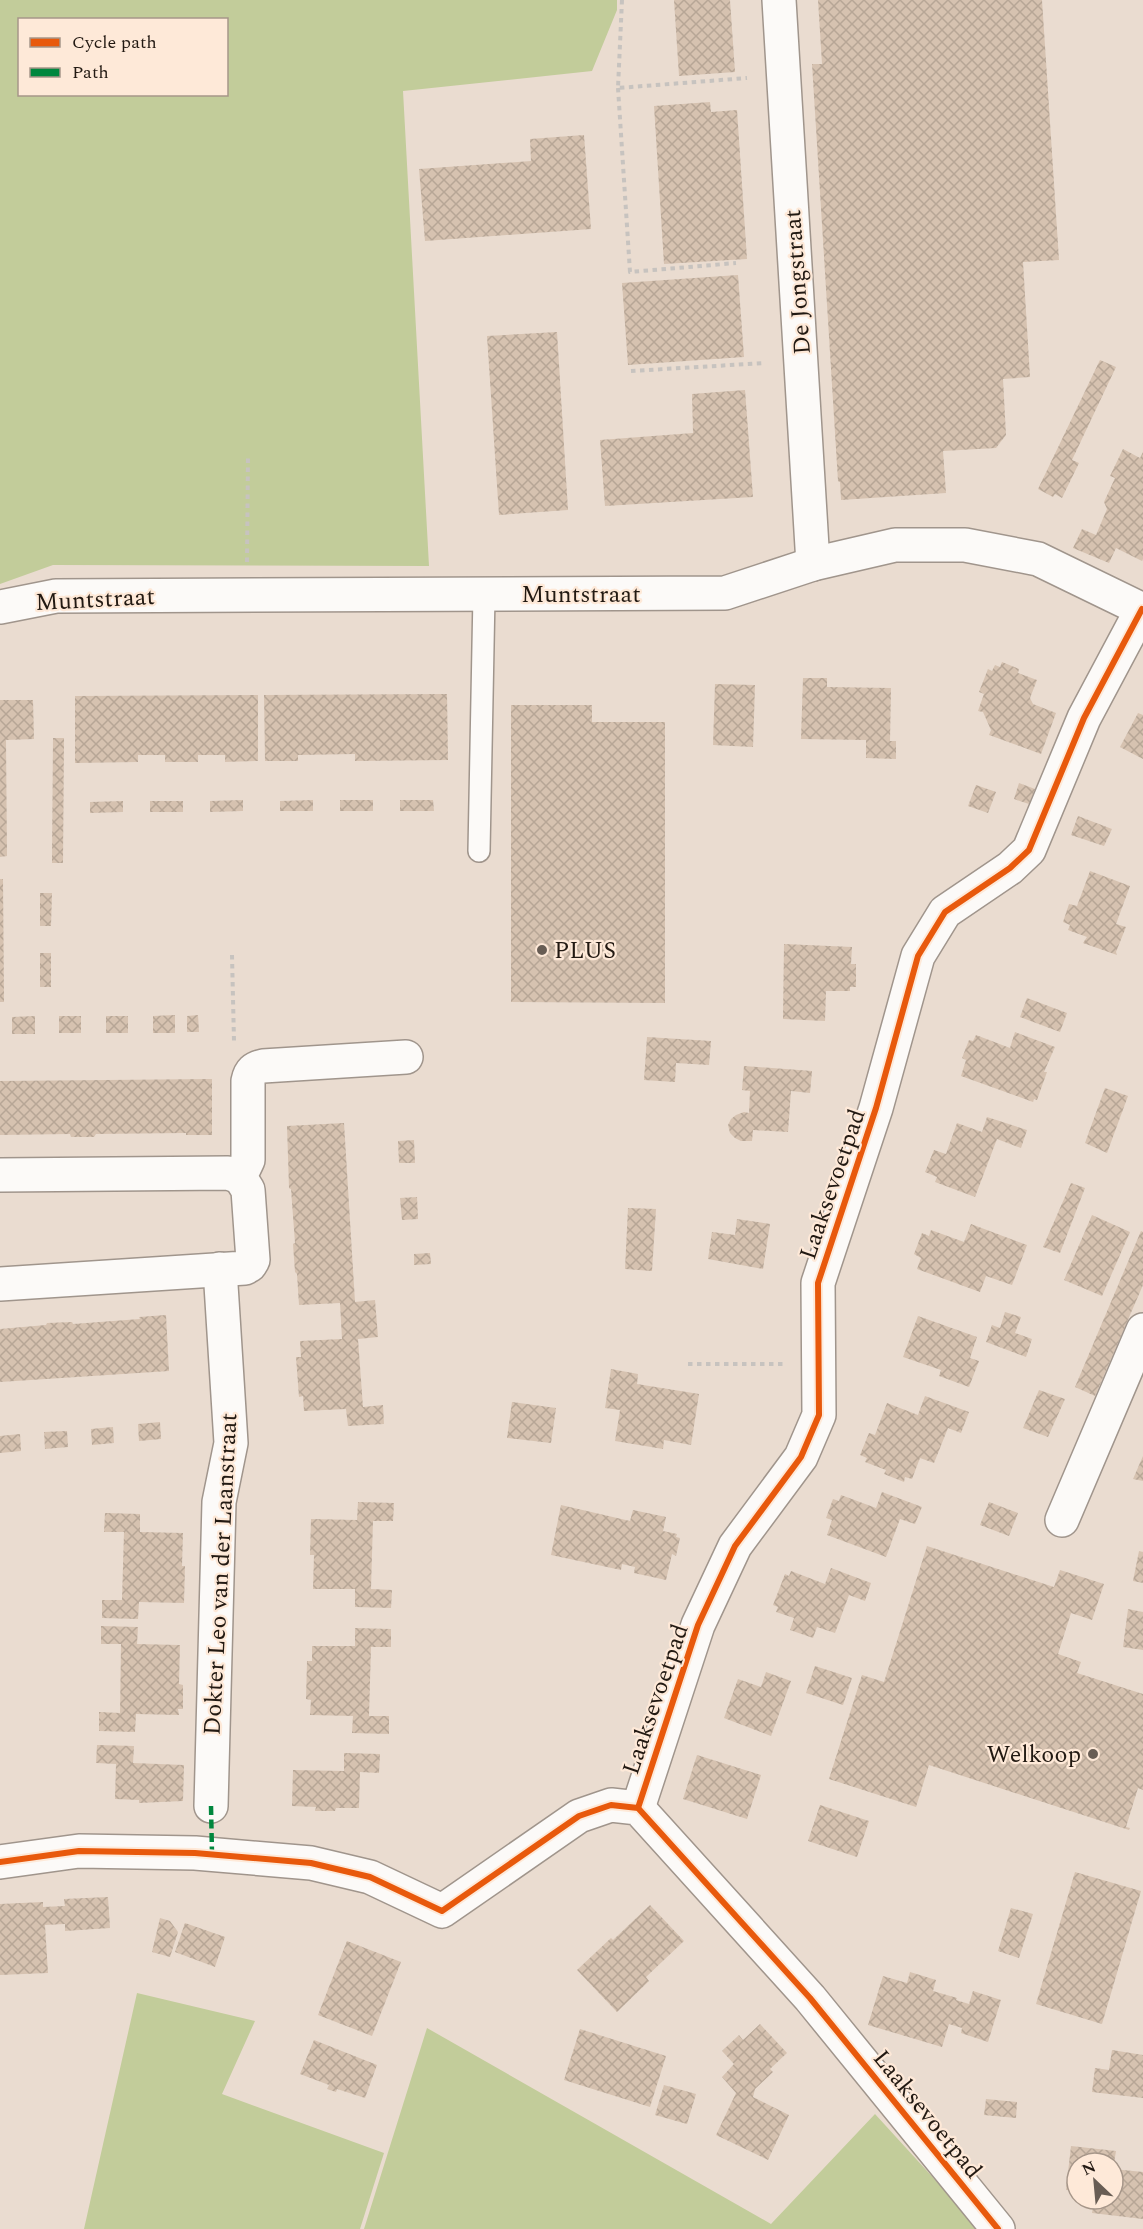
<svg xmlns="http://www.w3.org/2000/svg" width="1143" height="2229" viewBox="0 0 1143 2229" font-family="Spectral,serif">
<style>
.green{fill:#c2cc9a;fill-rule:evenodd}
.building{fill:url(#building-cross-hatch)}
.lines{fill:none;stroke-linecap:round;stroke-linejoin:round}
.lane-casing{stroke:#a0958c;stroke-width:24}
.street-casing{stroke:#a0958c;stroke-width:36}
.path{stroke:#c7c3bf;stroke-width:4;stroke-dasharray:4.5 4.5;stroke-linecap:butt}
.lane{stroke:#fcfaf8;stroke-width:21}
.street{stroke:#fcfaf8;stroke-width:33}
.quiet{stroke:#00873e;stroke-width:4.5;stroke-dasharray:9 4.5;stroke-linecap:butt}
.cycleway-casing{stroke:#fee9d8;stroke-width:10}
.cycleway{stroke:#e8590c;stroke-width:6}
.poi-dot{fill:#685d54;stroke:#fee9d8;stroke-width:2}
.labels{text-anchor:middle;stroke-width:4.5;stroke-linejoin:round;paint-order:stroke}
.street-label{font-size:24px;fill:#221912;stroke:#fee9d8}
.poi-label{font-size:24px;fill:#221912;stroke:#fee9d8;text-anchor:start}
</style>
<defs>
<pattern id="building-cross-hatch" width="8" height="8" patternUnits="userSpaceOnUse" patternTransform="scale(1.5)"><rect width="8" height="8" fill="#d6c2b0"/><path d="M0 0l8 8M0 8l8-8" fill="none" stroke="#b7a696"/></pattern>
</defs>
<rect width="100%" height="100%" fill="#eadcd0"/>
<g class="green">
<path d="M0,0H617V10L592,71L403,91L429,566L53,565L0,584ZM20,20H226V94H20Z"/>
<polygon points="137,1993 255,2021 222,2094 384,2153 360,2229 84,2229"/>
<polygon points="427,2028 771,2224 875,2114 980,2229 364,2229"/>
</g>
<g class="building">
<polygon points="674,0 730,0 735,72 679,76"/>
<polygon points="818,0 1042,0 1059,260 1023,262 1030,377 1003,379 1006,435 996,448 943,451 946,493 841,500 840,482 838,481 812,64 822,64"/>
<polygon points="710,102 711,112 737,110 747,259 664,264 654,106"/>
<polygon points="584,135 591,229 425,241 419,169 531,161 530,139"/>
<polygon points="738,275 744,357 628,365 622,283"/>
<polygon points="557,332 568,510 499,515 487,336"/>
<polygon points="1100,360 1116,367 1072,460 1079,463 1062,498 1055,494 1053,497 1038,489"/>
<polygon points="745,390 753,497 605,506 600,440 693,433 692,394"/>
<polygon points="1123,449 1140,458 1143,452 1143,559 1142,561 1116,548 1109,563 1073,548 1082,529 1096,535 1107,509 1104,502 1115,478 1110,476"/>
<polygon points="1002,662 1019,669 1018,673 1037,680 1030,698 1033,704 1056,713 1041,754 989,735 991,730 983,712 978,711 984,694 979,692 988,669 992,671 995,665 1000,667"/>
<polygon points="803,678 827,678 827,687 891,688 890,741 896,741 896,759 866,758 866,740 801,739"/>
<polygon points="715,684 755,685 753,747 713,745"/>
<polygon points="447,694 448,760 355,761 355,754 298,755 298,761 265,761 264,695"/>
<polygon points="258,695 258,761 225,762 225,755 198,755 198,762 165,762 165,755 138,755 138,762 75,763 75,696"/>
<polygon points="0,700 33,700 34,739 6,740 7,856 0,857"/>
<polygon points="511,705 592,705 592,722 665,722 665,1003 511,1002"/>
<polygon points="1138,713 1143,715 1143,759 1120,747"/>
<polygon points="53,738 64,738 63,863 52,863"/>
<polygon points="1019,783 1035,789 1029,804 1014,799"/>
<polygon points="976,785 996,792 988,813 968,806"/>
<polygon points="243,800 243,811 210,812 210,801"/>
<polygon points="313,800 313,811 280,811 280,801"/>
<rect x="340" y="800" width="33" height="11"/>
<polygon points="400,800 433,800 434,811 400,811"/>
<polygon points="123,801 123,812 90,813 90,802"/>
<rect x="150" y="801" width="33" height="11"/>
<polygon points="1078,816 1112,829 1104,846 1071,835"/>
<polygon points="1090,871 1130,886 1116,924 1126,927 1116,952 1117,955 1083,943 1087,937 1068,930 1070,925 1063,922 1069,904 1077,906"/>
<polygon points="0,879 3,879 4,1002 0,1002"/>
<polygon points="40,893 52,893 51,926 40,926"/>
<polygon points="784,944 852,947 851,964 856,964 856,987 850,987 850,991 826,991 825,1021 783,1019"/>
<rect x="40" y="953" width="11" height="34"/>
<polygon points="1027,998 1067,1013 1060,1032 1020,1017"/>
<polygon points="175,1015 175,1033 153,1033 153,1016"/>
<polygon points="198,1015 199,1032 187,1032 187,1016"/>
<polygon points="35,1016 35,1034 12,1034 12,1017"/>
<rect x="59" y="1016" width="22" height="17"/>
<rect x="106" y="1016" width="22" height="17"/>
<polygon points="1015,1032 1055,1047 1044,1072 1047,1072 1037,1100 1034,1099 1033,1102 961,1076 966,1060 962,1058 969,1040 973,1041 976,1035 1010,1048"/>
<polygon points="647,1037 711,1041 709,1065 676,1063 675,1082 644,1080"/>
<polygon points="744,1066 812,1071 810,1093 791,1091 788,1132 753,1130 752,1141 741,1141 735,1138 730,1133 728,1125 731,1119 736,1115 744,1112 749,1113 750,1091 742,1090"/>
<polygon points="212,1079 212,1135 186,1135 186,1133 96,1134 94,1137 71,1137 70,1134 0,1135 0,1081"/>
<polygon points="1105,1088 1128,1096 1107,1153 1085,1143"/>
<polygon points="987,1117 1027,1130 1021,1148 997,1139 975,1197 935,1182 937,1177 925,1172 934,1150 946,1154 957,1123 982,1132"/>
<polygon points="344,1123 355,1302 375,1300 378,1337 358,1339 363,1407 383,1405 384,1424 348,1426 346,1409 304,1411 303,1396 299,1397 296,1357 301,1357 300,1341 342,1339 340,1303 299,1305 297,1274 295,1272 293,1244 295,1243 291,1189 289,1188 287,1126"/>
<polygon points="414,1140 415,1163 399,1163 398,1141"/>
<polygon points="1071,1183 1085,1188 1060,1253 1043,1247"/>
<polygon points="417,1197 418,1219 402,1220 400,1198"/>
<polygon points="628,1208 656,1209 652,1271 625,1269"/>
<polygon points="1092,1215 1130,1232 1102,1296 1064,1280"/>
<polygon points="737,1219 770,1224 763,1269 708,1259 712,1232 735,1235"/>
<polygon points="971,1224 1027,1245 1012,1285 986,1276 980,1292 917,1269 921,1258 914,1254 922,1233 929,1236 931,1230 964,1242"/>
<polygon points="1141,1231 1143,1232 1143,1285 1095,1396 1075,1387"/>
<polygon points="430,1253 431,1264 414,1265 414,1254"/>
<polygon points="1005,1312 1021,1317 1015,1333 1032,1339 1026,1357 986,1342 992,1325 1000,1328"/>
<polygon points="166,1315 169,1371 0,1382 0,1329 46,1325 47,1323 72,1322 73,1324 140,1319 139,1317"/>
<polygon points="918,1316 977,1337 970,1358 979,1361 969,1387 939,1376 941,1370 903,1357"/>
<polygon points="611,1369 638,1374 637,1384 699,1394 691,1445 664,1440 663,1449 615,1441 620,1410 605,1408"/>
<polygon points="1039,1390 1065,1399 1048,1437 1023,1428"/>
<polygon points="925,1396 969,1412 961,1433 948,1428 934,1463 920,1458 912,1479 905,1477 904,1482 884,1474 886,1470 865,1462 867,1458 860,1455 869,1433 875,1435 887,1403 918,1415"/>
<polygon points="512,1402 556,1408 551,1443 507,1438"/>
<polygon points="160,1422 161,1439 139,1441 138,1424"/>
<polygon points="113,1427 114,1443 92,1445 91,1429"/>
<polygon points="67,1431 68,1447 45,1449 44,1432"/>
<polygon points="20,1434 21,1451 0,1453 0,1436"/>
<polygon points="1143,1456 1143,1481 1133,1479"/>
<polygon points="882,1492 922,1507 915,1524 900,1519 886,1557 827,1535 832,1520 826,1518 833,1499 839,1501 841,1495 876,1508"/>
<polygon points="358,1502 394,1503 393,1521 373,1521 371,1589 392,1590 391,1608 355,1607 355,1589 313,1589 314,1555 310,1555 311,1519 357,1520"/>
<polygon points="989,1502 1018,1513 1009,1536 980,1525"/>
<polygon points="561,1505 630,1521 633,1510 666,1517 663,1531 677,1534 676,1537 680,1538 676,1556 672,1554 666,1580 634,1573 635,1567 622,1564 621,1570 551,1555"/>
<polygon points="105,1513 140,1514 140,1532 183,1533 182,1566 185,1566 184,1603 139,1602 138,1619 102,1618 102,1600 122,1600 124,1532 104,1532"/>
<polygon points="927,1546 1054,1587 1060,1570 1104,1584 1092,1620 1071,1613 1058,1654 1081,1662 1077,1673 1143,1694 1143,1790 1138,1788 1126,1827 1130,1828 1129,1830 929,1765 916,1807 829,1779 862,1675 884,1682"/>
<polygon points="1139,1551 1143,1552 1143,1583 1133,1581"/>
<polygon points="831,1568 871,1583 865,1601 849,1595 835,1633 817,1627 813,1638 790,1630 794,1618 776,1612 778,1607 773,1605 785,1574 789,1576 791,1571 825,1584"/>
<polygon points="1128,1609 1143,1612 1143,1650 1123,1647"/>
<polygon points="101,1626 138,1627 137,1644 180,1645 179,1684 183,1685 183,1709 178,1709 179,1715 136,1714 135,1732 99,1731 99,1712 120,1713 121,1644 101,1644"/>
<polygon points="355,1628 391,1629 391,1647 371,1647 369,1716 389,1716 389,1734 352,1733 353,1716 310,1715 311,1700 306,1699 307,1661 312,1661 312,1646 355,1646"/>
<polygon points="815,1666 852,1678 843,1705 806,1693"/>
<polygon points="766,1672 791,1681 771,1736 724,1718 738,1679 761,1687"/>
<polygon points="97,1745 134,1746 133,1763 184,1765 183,1801 139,1803 139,1800 115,1799 116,1764 96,1763"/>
<polygon points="344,1753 380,1754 379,1773 360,1772 359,1808 336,1808 335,1811 315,1811 316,1807 292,1806 293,1770 344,1771"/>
<polygon points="697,1755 761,1775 747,1819 683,1799"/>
<polygon points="820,1805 869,1821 857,1857 808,1841"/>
<polygon points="1075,1872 1141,1891 1102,2024 1036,2004"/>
<polygon points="108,1897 110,1928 65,1931 65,1924 45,1925 48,1973 0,1975 0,1904 43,1902 43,1907 65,1906 64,1899"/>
<polygon points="650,1905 684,1941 646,1977 649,1981 617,2012 577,1970 611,1938 613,1940"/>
<polygon points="1011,1908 1033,1914 1019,1958 998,1951"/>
<polygon points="160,1918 170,1921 178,1932 170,1957 152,1952"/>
<polygon points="185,1923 225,1937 215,1967 175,1952"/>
<polygon points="347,1941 401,1962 372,2036 318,2015"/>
<polygon points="910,1972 936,1980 933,1991 957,1998 956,2000 969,2004 973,1991 1001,2000 988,2042 961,2033 962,2028 949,2024 942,2047 868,2025 883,1976 907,1983"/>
<polygon points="760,2024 787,2053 770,2069 773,2072 755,2089 753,2097 789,2115 768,2160 716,2135 736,2093 722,2077 734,2064 722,2051 739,2035 743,2040"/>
<polygon points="580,2029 666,2056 650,2107 564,2080"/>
<polygon points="314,2040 377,2065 365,2098 337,2089 336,2092 327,2089 329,2085 300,2074"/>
<polygon points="1112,2050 1143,2055 1143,2098 1092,2092 1095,2068 1109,2070"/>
<polygon points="664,2085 696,2094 687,2124 655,2115"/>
<polygon points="986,2099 1017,2102 1016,2118 984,2115"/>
<polygon points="1071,2146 1116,2151 1114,2163 1077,2163 1077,2191 1066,2190"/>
<polygon points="1113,2169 1143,2172 1143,2219 1092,2213 1094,2199 1113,2199"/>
</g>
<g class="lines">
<defs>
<polyline id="lane" points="479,851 484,595"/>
<g id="street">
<polyline points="779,0 813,564"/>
<polyline points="0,607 56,596 725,593 813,564 895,545 965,545 1038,559 1143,610"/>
<polyline points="0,1175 228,1173 240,1177"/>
<path d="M0,1284L245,1268L250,1265L253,1260L248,1190L240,1177L248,1160V1081C250,1071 254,1068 263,1066L406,1057"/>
<polyline points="1062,1520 1143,1330"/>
<polyline points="211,1806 219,1502 231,1443 220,1269"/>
<polyline points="638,1808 698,1625 735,1546 801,1457 819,1415 818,1283 876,1108 918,956 945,912 1010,868 1029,850 1084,718 1142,609"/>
<polyline points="0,1862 79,1851 195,1853 311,1863 370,1877 442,1911 579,1816 611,1805 638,1808 810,1998 998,2229"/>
</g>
</defs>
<use href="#lane" class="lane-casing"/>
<use href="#street" class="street-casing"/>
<g class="path">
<polyline points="622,0 618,88 747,78"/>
<polyline points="618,88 630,272 736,263"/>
<polyline points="631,371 765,363"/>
<polyline points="247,562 248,454"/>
<polyline points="232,955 234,1041"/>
<polyline points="688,1364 784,1364"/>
</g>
<use href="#lane" class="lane"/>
<use href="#street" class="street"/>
<polyline class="quiet" points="211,1806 212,1854"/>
<defs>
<g id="cycleway">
<polyline points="638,1808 698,1625 735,1546 801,1457 819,1415 818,1283 876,1108 918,956 945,912 1010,868 1029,850 1084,718 1142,609"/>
<polyline points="0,1862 79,1851 195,1853 311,1863 370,1877 442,1911 579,1816 611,1805 638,1808 810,1998 998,2229"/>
</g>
</defs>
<use href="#cycleway" class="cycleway-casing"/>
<use href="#cycleway" class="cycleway"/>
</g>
<g class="poi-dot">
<circle cx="542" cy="950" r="6"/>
<circle cx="1093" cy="1754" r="6"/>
</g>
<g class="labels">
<g class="street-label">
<text transform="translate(797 282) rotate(-94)" y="8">De Jongstraat</text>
<text x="581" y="602">Muntstraat</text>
<text transform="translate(95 599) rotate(-3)" y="8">Muntstraat</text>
<text transform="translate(832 1184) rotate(-71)" y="8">Laaksevoetpad</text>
<text transform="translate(220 1574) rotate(-87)" y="8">Dokter Leo van der Laanstraat</text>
<text transform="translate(655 1699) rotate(-71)" y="8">Laaksevoetpad</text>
<text transform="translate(928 2114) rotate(51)" y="8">Laaksevoetpad</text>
</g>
<g class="poi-label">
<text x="554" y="958">PLUS</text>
<text x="1081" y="1762" text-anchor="end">Welkoop</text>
</g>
</g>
<rect x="18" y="18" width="210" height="78" fill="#fee9d8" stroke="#a69689" stroke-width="1.5"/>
<rect x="30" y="38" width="30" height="9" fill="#e8590c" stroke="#a69689" stroke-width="1.5"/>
<text x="72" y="48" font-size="18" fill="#221912">Cycle path</text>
<rect x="30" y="68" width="30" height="9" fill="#00873e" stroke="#a69689" stroke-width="1.5"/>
<text x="72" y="78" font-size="18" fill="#221912">Path</text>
<g transform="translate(1095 2181) rotate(334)"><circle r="28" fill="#fee9d8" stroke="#a69689" stroke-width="1.5"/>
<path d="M0-4.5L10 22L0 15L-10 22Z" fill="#685d54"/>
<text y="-9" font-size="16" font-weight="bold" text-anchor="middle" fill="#221912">N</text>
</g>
</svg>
